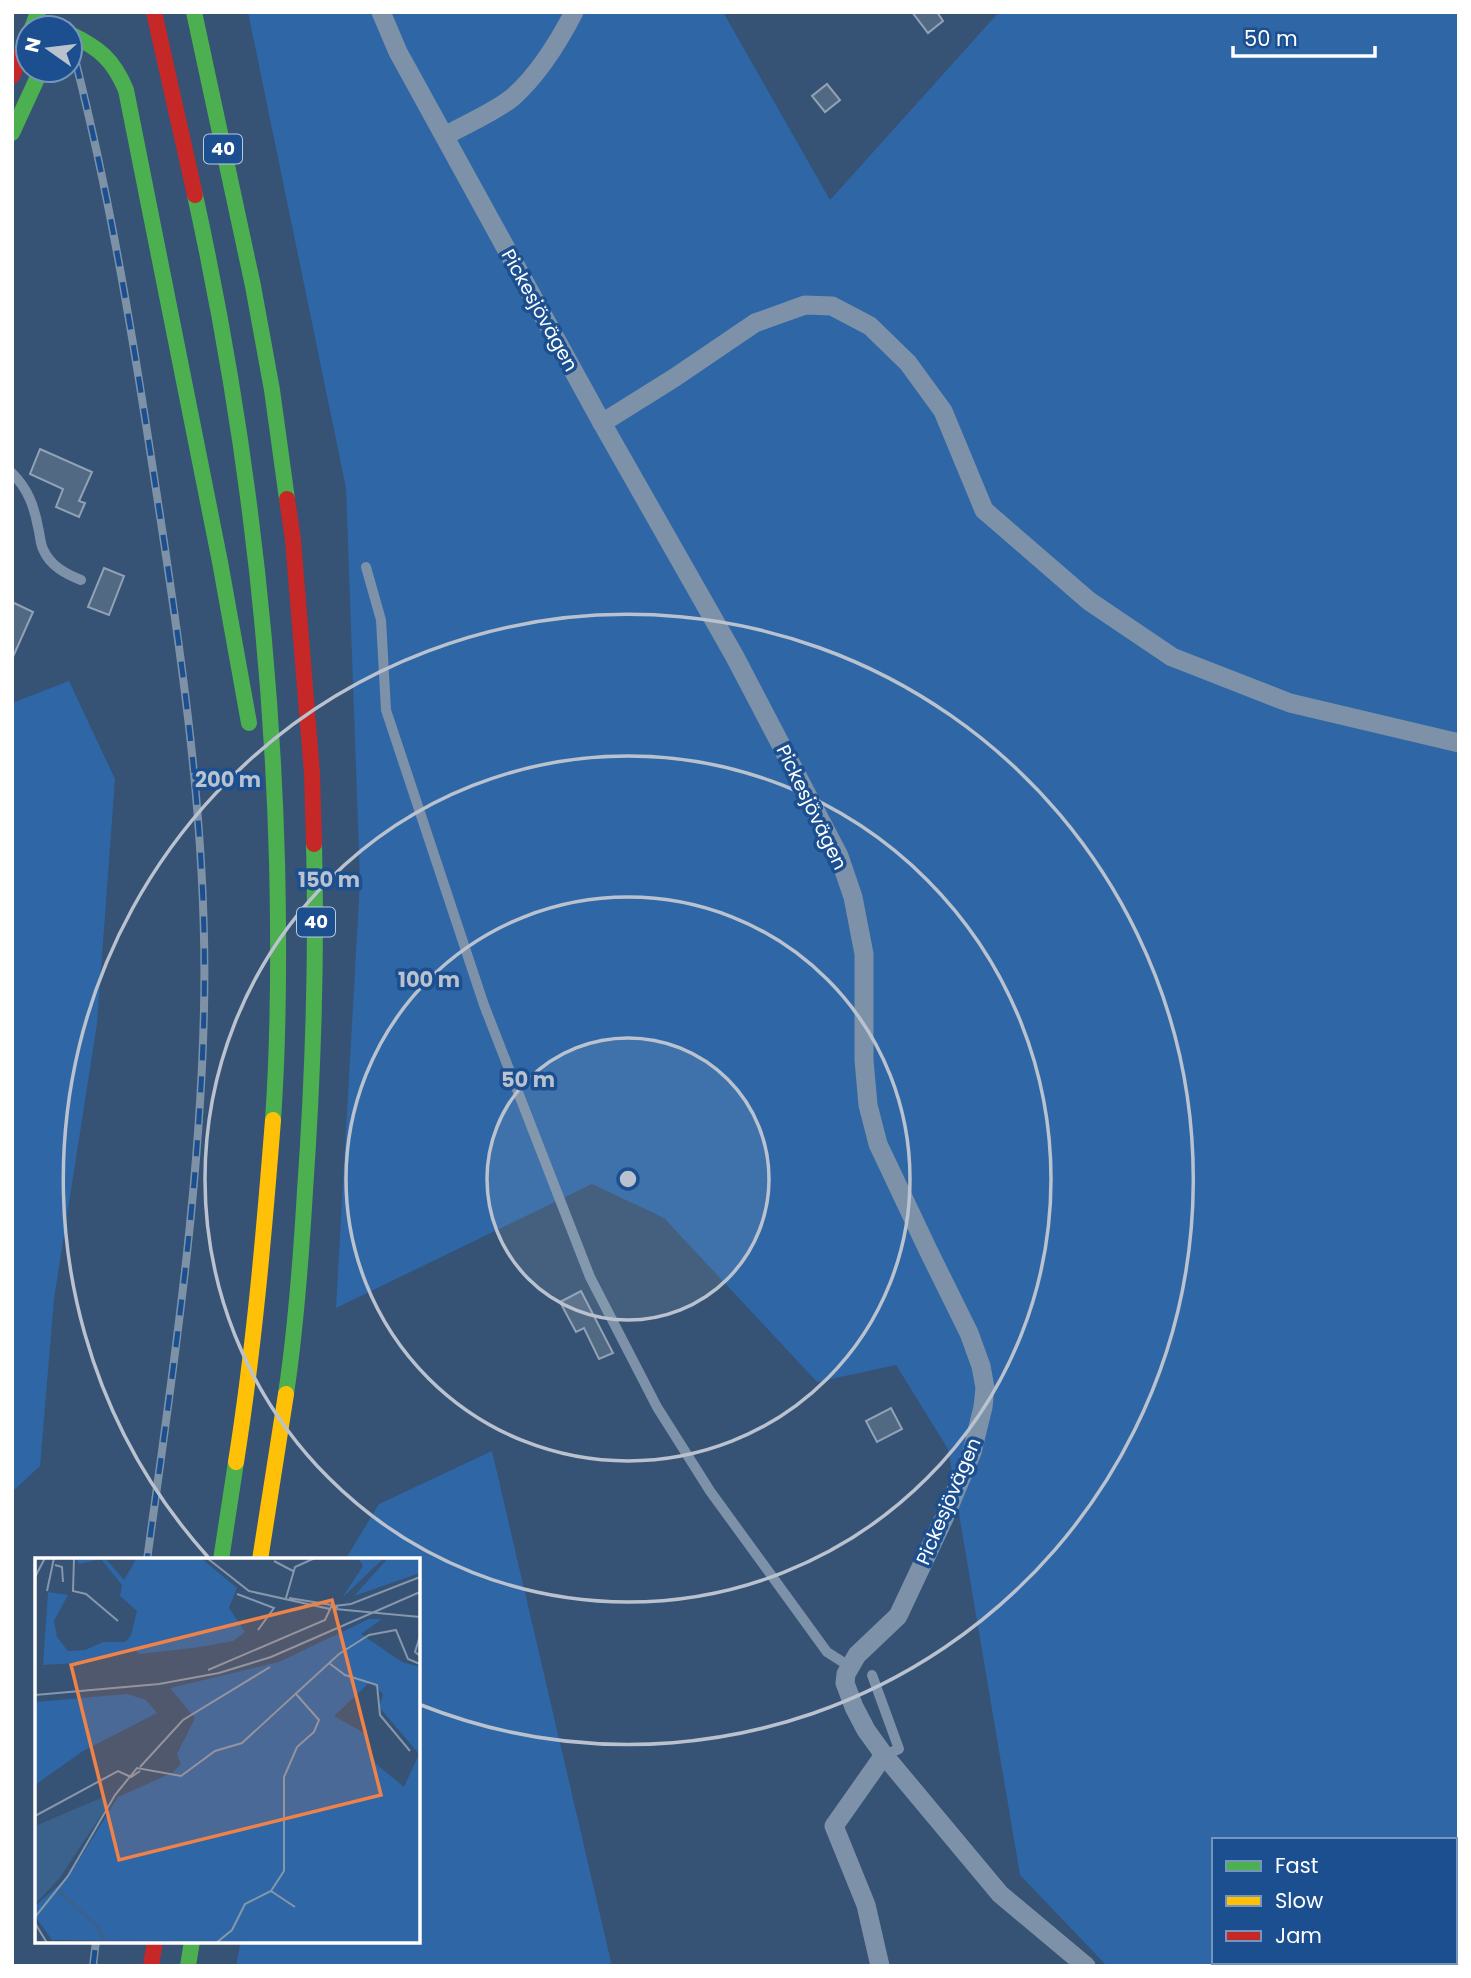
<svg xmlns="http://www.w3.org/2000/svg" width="1471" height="1978" viewBox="0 0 1471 1978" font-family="Poppins,sans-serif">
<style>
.green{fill:#2f66a5;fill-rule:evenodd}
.building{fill:#526984;stroke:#92a2b6;stroke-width:2}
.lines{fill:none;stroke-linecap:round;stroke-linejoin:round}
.lane{stroke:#7d92a8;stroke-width:10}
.street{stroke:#7d92a8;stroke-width:19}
.fast{stroke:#4caf50;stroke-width:16}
.slow{stroke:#ffc107;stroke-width:16}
.jam{stroke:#c62828;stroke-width:16}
.rail-casing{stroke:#7e92a7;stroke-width:8}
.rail{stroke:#1b4f8f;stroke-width:5;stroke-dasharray:16;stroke-linecap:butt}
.ring{fill:none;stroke:#b9c2ce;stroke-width:3.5}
.labels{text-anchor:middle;stroke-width:7;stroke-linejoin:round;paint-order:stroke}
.shield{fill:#1b4f8f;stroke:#bbcadd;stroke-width:2}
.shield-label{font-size:18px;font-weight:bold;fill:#fff}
.street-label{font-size:19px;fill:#fff;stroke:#1b4f8f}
.inset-river{fill:none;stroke:#3b618d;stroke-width:3.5}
.inset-road{fill:none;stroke:#8697ac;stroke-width:2}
.view{fill:#ee8249;fill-opacity:0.15;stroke:#ee8249;stroke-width:3.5}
.inset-edge{fill:none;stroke:#fff;stroke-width:3.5}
.centre{fill:#b9c2ce;stroke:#1b4f8f;stroke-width:3.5}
.ring-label{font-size:21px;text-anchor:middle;font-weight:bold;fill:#b9c2ce;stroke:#1b4f8f;stroke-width:7;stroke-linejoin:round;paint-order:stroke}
</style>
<rect width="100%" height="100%" fill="#365274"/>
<g class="green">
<path d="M248,12H723L830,200L999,12H1459V1966H1107L1020,1875L948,1449L896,1365L817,1382L664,1218L592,1184L336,1308L360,881L346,488ZM1214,1840H1455V1962H1214Z"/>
<polygon points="69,681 115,779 97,1024 54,1299 40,1466 12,1492 12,703"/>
<polygon points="492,1451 612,1966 236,1966 241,1941 418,1941 418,1560 345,1560 379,1504"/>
</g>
<g class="building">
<polygon points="912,12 937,12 943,21 928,33"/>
<polygon points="827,84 840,100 825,112 812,96"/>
<polygon points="40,449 92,472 79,501 85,503 79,517 56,507 63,489 30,474"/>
<polygon points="104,568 124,576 109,615 88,607"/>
<polygon points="12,602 33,612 12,659"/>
<polygon points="581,1291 613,1353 599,1359 584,1328 576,1332 560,1302"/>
<polygon points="891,1408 902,1429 877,1442 866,1421"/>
</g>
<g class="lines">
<g class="lane">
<path d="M12,473C28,489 34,506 38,527C40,534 40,543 43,549C50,566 66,574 81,580"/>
<polyline points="366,567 381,620 386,710 484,1005 590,1277 657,1407 710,1491 827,1652 849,1666"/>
<polyline points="872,1675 899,1749 884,1755"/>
</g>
<g class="street">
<polyline points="381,12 398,52 602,423 735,657 839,856 853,897 864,954 864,1060 868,1105 878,1144 928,1250 969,1333 981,1366 985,1388 983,1407 972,1452 946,1514 898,1616 857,1655 846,1674 845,1683 854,1707 866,1730 884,1755 1000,1894 1086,1966"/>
<path d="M445,136C464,125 497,111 513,97C539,74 558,43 574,12"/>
<polyline points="602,423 674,378 755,323 805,305 832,306 870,326 908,363 943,411 984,510 1089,601 1172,657 1290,703 1459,743"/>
<polyline points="880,1966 866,1905 834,1826 884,1755"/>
</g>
<g class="fast">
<polyline points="194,12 253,286 272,390 287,499"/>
<polyline points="32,28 38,12"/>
<path d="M70,34C99,48 113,59 126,90L220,562L249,723"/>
<polyline points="12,133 41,70"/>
<path d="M195,195C243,414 271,637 277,861C279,947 279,1034 273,1120"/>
<path d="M286,1394C296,1327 301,1259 305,1191C313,1076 317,960 314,844"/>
<polyline points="221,1560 236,1462"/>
<polyline points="188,1966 192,1941"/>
</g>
<g class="slow">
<path d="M236,1462C254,1348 264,1234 273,1120"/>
<polyline points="260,1560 286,1394"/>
</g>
<g class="jam">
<polyline points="154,12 195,195"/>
<polyline points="12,76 28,38"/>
<polyline points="287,499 293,540 312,773 314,844"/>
<polyline points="151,1966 155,1941"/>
</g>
<defs>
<g id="rail">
<path d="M76,63C112,206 135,350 157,496C183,665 208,837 204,1009C200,1194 172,1377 147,1560"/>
<polyline points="93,1966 96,1941"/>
</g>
</defs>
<use href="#rail" class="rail-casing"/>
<use href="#rail" class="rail"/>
</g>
<circle cx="628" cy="1179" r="141" fill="#b9c2ce" fill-opacity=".12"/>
<g class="ring">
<circle cx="628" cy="1179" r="141"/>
<circle cx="628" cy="1179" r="282"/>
<circle cx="628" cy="1179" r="423"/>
<path d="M208 1557A565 565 0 1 1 421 1705"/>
</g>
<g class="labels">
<g class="shield">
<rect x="204" y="134.5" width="38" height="29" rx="5"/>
<rect x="297" y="907.5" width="38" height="29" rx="5"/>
</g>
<g class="shield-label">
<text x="223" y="155">40</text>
<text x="316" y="928">40</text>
</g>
<g class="street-label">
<text transform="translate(540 310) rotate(61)" y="7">Pickesjövägen</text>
<text transform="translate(812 807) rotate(64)" y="7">Pickesjövägen</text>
<text transform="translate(948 1501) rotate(-67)" y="7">Pickesjövägen</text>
</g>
</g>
<g transform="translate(35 1558)">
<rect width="385" height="385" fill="#365274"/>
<path d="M41,0H70L89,22L102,0H166L202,30L194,50L210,74L198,83L165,89L105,96L98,91L43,105L8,107L13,34L33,37L19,63L22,79L33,93L50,92L68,84H90L96,77L102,53L85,38L87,27L66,1L44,6ZM323,0H349L307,40L328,8ZM353,0H385V15L319,38ZM334,61H347L326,76L367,104L385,109V385L17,382L0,358V348L34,318L83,239L137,215L146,206L142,196L160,160L135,130L244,104ZM335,124L348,136L344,149L384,196L369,229L341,206L329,175L299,158ZM92,136L111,142L122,155L48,193L0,227V144Z" fill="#2f66a5" fill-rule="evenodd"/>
<path d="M68,239L73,247L24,321L0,346V268Z" fill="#3b618d"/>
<path class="inset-river" d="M24,333L63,369L69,382"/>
<path class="inset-road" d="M39,0L38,33L51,36L83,63M172,0L214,33L295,51M239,3L258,13M20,7L27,9L28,24M0,19L10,0M12,33L19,0M202,36L239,50L223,72M251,40L260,9L280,0M254,40L297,47M299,48L316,46L385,19M300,51L385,59M385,78L380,94L385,98M294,105L310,117L342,127L345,157L375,193M173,112L290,62L296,49H303M0,137L124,126L184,115L236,99L385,34M105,209L148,162L235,109M0,258L83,213L96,219L105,213M236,333L260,349M0,359L33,318L80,237L102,210L146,218L180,193L207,185L304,96L334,77L361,72L373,101L385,106M0,365L12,385M181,385L197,372L210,346L236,333L249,313V219L262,189L279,174L284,162L261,136"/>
<path class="view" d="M297,42L346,237L84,302L36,107Z"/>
<rect width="385" height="385" class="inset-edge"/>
</g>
<circle cx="628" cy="1179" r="10" class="centre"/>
<g class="ring-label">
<text x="228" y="787">200 m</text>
<text x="329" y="887">150 m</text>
<text x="429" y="987">100 m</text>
<text x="528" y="1087">50 m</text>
</g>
<rect width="1471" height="1978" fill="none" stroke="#ffffff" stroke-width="28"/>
<rect x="1212" y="1838" width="245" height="126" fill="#1b4f8f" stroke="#7695bc" stroke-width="2"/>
<rect x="1226" y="1861" width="35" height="10" fill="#4caf50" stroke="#7695bc" stroke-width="2"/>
<text x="1275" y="1873" font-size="21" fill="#ffffff">Fast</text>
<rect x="1226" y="1896" width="35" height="10" fill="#ffc107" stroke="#7695bc" stroke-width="2"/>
<text x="1275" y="1908" font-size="21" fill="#ffffff">Slow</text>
<rect x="1226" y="1931" width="35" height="10" fill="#c62828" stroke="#7695bc" stroke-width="2"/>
<text x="1275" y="1943" font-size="21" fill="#ffffff">Jam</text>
<g transform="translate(49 49) rotate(284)"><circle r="33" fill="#1b4f8f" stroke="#7695bc" stroke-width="2"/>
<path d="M0-5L12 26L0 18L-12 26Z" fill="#b9c2ce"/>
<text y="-10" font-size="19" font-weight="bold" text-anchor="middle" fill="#ffffff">N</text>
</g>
<path d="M1233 46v10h142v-10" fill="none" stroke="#ffffff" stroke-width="3.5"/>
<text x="1244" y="46" font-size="21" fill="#ffffff" stroke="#1b4f8f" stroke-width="5" paint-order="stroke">50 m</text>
</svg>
